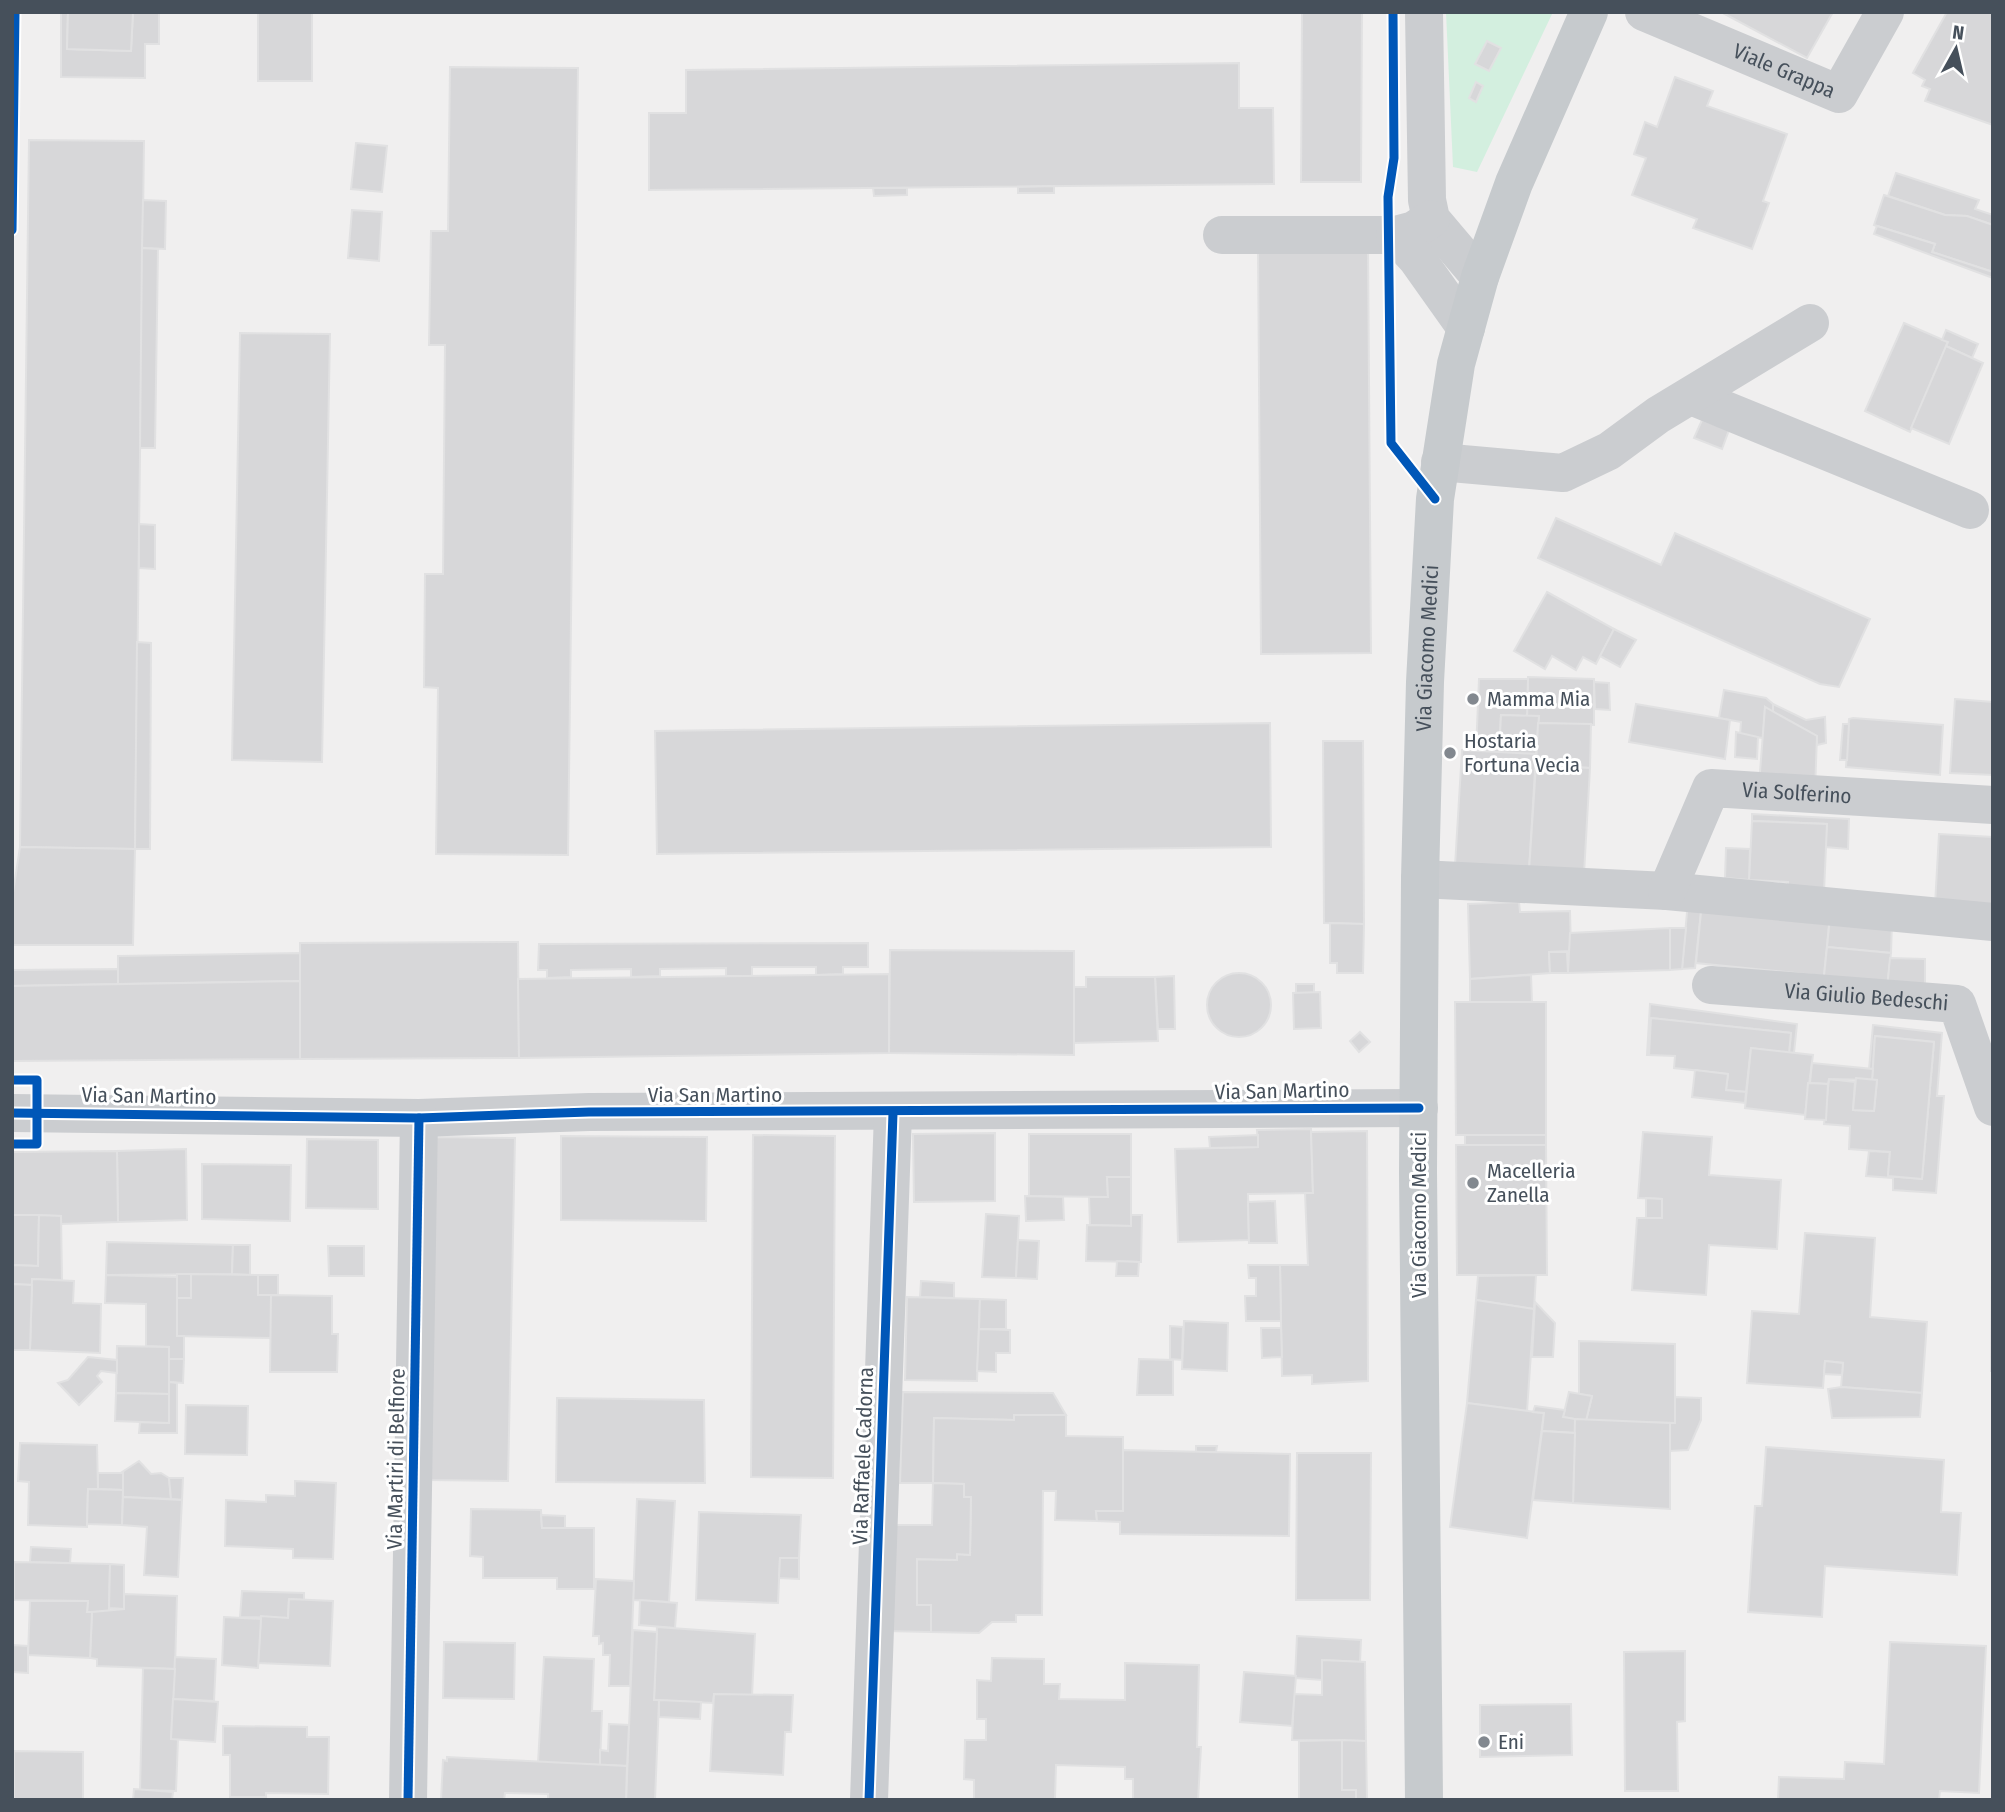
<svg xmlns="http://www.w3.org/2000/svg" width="2005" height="1812" viewBox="0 0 2005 1812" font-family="'Fira Sans Condensed',sans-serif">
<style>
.green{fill:#d3efdf}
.building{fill:#d7d7d9;stroke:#e1e1e2;stroke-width:2}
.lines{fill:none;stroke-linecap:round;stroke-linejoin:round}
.minor{stroke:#cbcdd0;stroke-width:38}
.major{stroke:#c6cacd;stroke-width:38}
.cycleway-casing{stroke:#fff;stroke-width:13}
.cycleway{stroke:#0057b8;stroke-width:9}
.poi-dot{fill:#82888f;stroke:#fff;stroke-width:2.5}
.labels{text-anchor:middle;stroke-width:6;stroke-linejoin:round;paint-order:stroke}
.street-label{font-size:21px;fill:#46505b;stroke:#fff}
.poi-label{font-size:21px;fill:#46505b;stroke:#fff;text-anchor:start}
</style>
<rect width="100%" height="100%" fill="#f0efef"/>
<polygon class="green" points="1446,12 1553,12 1477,172 1453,167"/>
<g class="building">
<polygon points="61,12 68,12 67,49 131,51 133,12 159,12 159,44 145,44 145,78 61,77"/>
<polygon points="68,12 133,12 131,51 67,49"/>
<rect x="258" y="12" width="54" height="69"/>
<polygon points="1302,12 1362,12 1361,182 1301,182"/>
<polygon points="1721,12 1833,12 1807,58"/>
<polygon points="1947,12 1993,12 1993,125 1925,101 1930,89 1922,86 1925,80 1913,73"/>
<polygon points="1487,41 1501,48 1489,71 1475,64"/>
<polygon points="1239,63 1239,108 1273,108 1274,184 649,190 649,113 686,113 686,70"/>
<polygon points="450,67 578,68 568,855 436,854 438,688 424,687 425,574 443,574 445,345 429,345 431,231 448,231"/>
<polygon points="1675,77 1713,91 1707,106 1787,134 1763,201 1769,203 1752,249 1693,228 1697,219 1632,195 1646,158 1634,154 1645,122 1657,127"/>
<polygon points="1476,82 1483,86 1476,102 1469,98"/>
<polygon points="29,140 144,141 135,849 20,847"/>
<polygon points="356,143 387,146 382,192 351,189"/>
<polygon points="1896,173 1979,200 1975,209 1993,215 1993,225 1967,216 1945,215 1888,196"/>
<polygon points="1054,186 1054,193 1018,193 1018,187"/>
<polygon points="873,188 907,188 907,195 874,196"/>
<polygon points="1884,195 1945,215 1967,216 1993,225 1993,272 1932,252 1935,244 1874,225"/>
<polygon points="143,200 166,201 165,249 142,248"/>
<polygon points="352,210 382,212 379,261 348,258"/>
<polygon points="1877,226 1935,244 1932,252 1993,272 1993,278 1874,234"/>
<polygon points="1368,245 1371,653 1261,654 1258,246"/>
<polygon points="142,248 158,249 155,448 140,448"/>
<polygon points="1904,323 1948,342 1910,432 1865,411"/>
<polygon points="1946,330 1978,344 1972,358 1946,346 1948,342 1942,340"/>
<polygon points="240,333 330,334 322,762 232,760"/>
<polygon points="1946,346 1983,363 1949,444 1911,428"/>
<polygon points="1702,420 1729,430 1722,449 1694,438"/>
<polygon points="1556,518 1661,565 1675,533 1870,619 1839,687 1820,684 1538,558"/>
<polygon points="139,524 155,525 155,569 139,568"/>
<polygon points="1547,592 1614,629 1596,664 1583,657 1576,670 1552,656 1545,669 1514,651"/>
<polygon points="1614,629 1636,640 1620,667 1600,656"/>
<polygon points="137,642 151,643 150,849 135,849"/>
<polygon points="1528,677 1594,679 1594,725 1538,723 1539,716 1527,716"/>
<polygon points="1479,679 1528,679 1527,716 1501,715 1499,753 1476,751"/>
<polygon points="1594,682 1609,683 1610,710 1595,709"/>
<polygon points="1724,690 1766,698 1773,704 1773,712 1765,707 1763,738 1740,735 1741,722 1719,718"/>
<polygon points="1955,699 1993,702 1993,775 1950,773"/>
<polygon points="1636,704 1730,720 1725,759 1629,742"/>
<polygon points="1773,704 1806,720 1825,717 1826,743 1817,745 1817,736 1773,712"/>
<polygon points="1765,707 1817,736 1815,790 1759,785"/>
<polygon points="1501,715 1539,716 1536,754 1499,753"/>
<polygon points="1853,718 1943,725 1940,775 1846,767 1849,719"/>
<polygon points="1270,723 1271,847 657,854 655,731"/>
<polygon points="1538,723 1591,724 1590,768 1536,765"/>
<polygon points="1843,724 1849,724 1847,760 1840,760"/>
<polygon points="1736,732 1758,737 1757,759 1735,757"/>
<polygon points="1323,741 1363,741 1364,924 1324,923"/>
<polygon points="1462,750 1536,754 1529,871 1455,866"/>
<polygon points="1536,765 1590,768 1584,874 1529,871"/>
<polygon points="1752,814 1849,819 1848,849 1825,847 1827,824 1752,821"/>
<polygon points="1752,821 1827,824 1824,892 1788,889 1788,882 1749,880"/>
<polygon points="1939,834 1993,837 1993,913 1935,905"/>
<polygon points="20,847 135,849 133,945 12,945 12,899"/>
<polygon points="1726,848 1750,849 1749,880 1725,878"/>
<polygon points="1688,901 1702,902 1695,968 1682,969"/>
<polygon points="1519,902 1520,912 1570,911 1571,951 1549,952 1550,973 1470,979 1468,904"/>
<polygon points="1702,902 1830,915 1824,976 1696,963"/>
<polygon points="1830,917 1892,922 1891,953 1827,947"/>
<polygon points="1330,923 1364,924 1363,973 1337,973 1337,963 1330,963"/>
<polygon points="1670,928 1686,928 1682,969 1670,970"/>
<polygon points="1670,928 1670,970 1568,973 1570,933"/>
<polygon points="518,942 519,1058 300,1059 300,943"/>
<polygon points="868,943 868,967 843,967 843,974 816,975 816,967 752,967 752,976 726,976 726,968 660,969 660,976 631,977 631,969 571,970 571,977 547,978 547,970 538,970 539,944"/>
<polygon points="1827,947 1891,953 1887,989 1824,976"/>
<polygon points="890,950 1074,951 1074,1055 889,1053"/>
<polygon points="1549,952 1567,952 1568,973 1550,973"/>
<polygon points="300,953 300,981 118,984 118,956"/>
<polygon points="1890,958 1925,959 1925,991 1887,989"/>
<polygon points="118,969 118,984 12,986 12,970"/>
<circle cx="1239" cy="1005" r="32"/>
<polygon points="889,974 889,1053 519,1058 518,979"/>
<polygon points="1531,975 1532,1002 1470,1002 1470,979"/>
<polygon points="1174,976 1175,1029 1158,1029 1155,977"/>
<polygon points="1086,977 1155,977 1158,1041 1074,1043 1074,987 1086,987"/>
<polygon points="300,981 300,1059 12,1061 12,986"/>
<rect x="1296" y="984" width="18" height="9"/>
<polygon points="1320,992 1321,1028 1294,1029 1293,993"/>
<polygon points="1455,1002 1546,1002 1546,1135 1456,1135"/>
<polygon points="1650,1004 1797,1024 1794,1053 1789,1053 1791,1033 1651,1018 1649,1055 1647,1055"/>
<polygon points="1651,1018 1791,1033 1789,1053 1751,1048 1746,1092 1726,1090 1728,1074 1674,1068 1675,1056 1649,1055"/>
<polygon points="1873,1025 1942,1033 1937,1096 1944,1096 1936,1193 1893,1190 1893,1178 1866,1176 1869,1151 1890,1152 1888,1176 1922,1179 1934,1042 1875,1036 1873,1069 1869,1069"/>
<polygon points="1360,1032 1370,1042 1359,1052 1350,1041"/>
<polygon points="1875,1036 1934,1042 1922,1179 1888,1176 1890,1152 1849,1149 1850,1126 1824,1124 1829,1079 1855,1082 1853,1110 1874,1111 1877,1080 1872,1080"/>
<polygon points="1751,1048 1813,1055 1805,1115 1745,1108"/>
<polygon points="1812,1063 1873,1069 1872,1080 1829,1079 1828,1084 1810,1083"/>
<polygon points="1695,1070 1728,1074 1726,1090 1746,1092 1745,1103 1692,1097"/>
<polygon points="1856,1078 1877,1080 1874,1111 1853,1110"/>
<polygon points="1808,1083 1828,1084 1826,1120 1805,1119"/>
<polygon points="1311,1129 1313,1193 1248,1194 1249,1240 1178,1242 1175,1149 1258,1147 1257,1130"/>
<polygon points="1367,1131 1368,1381 1312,1384 1312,1375 1282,1376 1280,1265 1308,1265 1305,1193 1313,1193 1311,1132"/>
<polygon points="1643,1132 1712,1137 1709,1175 1781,1180 1777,1249 1709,1245 1706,1295 1632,1290 1637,1218 1662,1218 1662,1199 1638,1198"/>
<polygon points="995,1133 995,1201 914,1202 913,1134"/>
<polygon points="1029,1134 1131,1134 1131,1177 1107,1177 1108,1197 1029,1196"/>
<polygon points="753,1135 835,1136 833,1478 751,1477"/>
<polygon points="1258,1135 1258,1147 1210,1148 1209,1137"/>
<polygon points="1465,1135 1546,1135 1546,1145 1465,1146"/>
<polygon points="561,1136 707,1137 706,1221 561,1220"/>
<polygon points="433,1137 515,1138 508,1481 427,1480"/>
<polygon points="307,1139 378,1140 378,1209 306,1208"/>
<polygon points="1456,1145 1546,1145 1547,1275 1457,1275"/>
<polygon points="186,1149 187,1220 118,1222 117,1151"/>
<polygon points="117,1151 118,1222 61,1224 61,1216 12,1215 13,1152"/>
<polygon points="202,1164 291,1165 290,1221 202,1219"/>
<polygon points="1107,1177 1131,1177 1131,1226 1090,1225 1089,1197 1108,1197"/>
<polygon points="1025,1196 1063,1197 1064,1220 1026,1221"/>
<polygon points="1646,1198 1662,1199 1662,1218 1646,1218"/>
<polygon points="1275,1201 1277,1243 1249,1243 1248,1202"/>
<polygon points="986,1214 1019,1216 1016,1278 982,1277"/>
<polygon points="12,1215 39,1215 38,1266 12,1265"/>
<polygon points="39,1215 61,1216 62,1280 32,1279 32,1285 12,1284 12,1265 38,1266"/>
<polygon points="1131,1215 1142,1215 1141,1262 1086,1261 1087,1225 1131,1226"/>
<polygon points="1805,1233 1875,1238 1870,1317 1927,1322 1922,1393 1841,1387 1843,1363 1825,1361 1823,1388 1747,1383 1752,1311 1799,1314"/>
<polygon points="1018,1240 1039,1241 1037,1279 1016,1278"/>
<polygon points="107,1242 233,1245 232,1274 106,1275"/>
<polygon points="233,1245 250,1245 250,1275 232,1274"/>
<polygon points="328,1246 364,1246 364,1276 329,1276"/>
<polygon points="1117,1261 1139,1262 1138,1276 1116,1276"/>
<polygon points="1992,1262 1993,1262 1993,1371 1991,1371"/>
<polygon points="1248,1265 1280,1265 1281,1321 1246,1321 1245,1296 1256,1296 1256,1278 1249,1278"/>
<rect x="177" y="1274" width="14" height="24"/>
<polygon points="191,1274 258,1275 258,1295 271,1295 271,1338 177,1336 177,1298 191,1298"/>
<polygon points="106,1275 177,1277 177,1336 184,1336 184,1359 169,1359 169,1347 146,1346 146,1304 105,1303"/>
<rect x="258" y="1275" width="20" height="20"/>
<polygon points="1536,1275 1534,1309 1476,1300 1478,1276"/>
<polygon points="32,1279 74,1281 73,1303 101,1304 100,1353 30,1350"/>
<polygon points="921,1281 954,1283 954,1298 920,1297"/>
<polygon points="12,1284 32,1285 30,1350 12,1350"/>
<polygon points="271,1295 332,1296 332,1334 338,1334 337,1372 270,1372"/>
<polygon points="907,1297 980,1299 977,1381 905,1380"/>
<polygon points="980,1299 1006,1300 1006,1329 979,1329"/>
<polygon points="1476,1300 1534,1309 1527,1411 1467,1403"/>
<polygon points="1535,1302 1555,1323 1553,1357 1532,1357"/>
<polygon points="1184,1321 1228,1323 1227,1371 1182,1369"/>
<polygon points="1170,1326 1183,1327 1182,1360 1170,1359"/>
<polygon points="1261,1328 1281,1328 1282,1357 1262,1358"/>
<polygon points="979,1329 1010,1330 1010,1353 996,1353 996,1372 977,1371"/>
<polygon points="1579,1341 1675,1344 1675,1423 1586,1421 1592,1396 1579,1394"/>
<polygon points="117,1346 169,1347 169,1394 116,1393"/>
<polygon points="88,1357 117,1360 117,1373 101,1371 97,1376 102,1382 79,1405 58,1383 68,1380"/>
<polygon points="169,1359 184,1359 183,1383 169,1382"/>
<polygon points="1139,1359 1173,1360 1173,1395 1137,1395"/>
<polygon points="1825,1361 1843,1363 1842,1375 1824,1374"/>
<polygon points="169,1382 177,1383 177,1433 139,1433 140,1422 169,1423"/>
<polygon points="1841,1387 1922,1393 1920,1417 1832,1418 1828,1389"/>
<polygon points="903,1392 1053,1393 1066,1415 1014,1415 1014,1420 934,1418 933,1483 900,1483"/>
<polygon points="1569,1392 1592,1396 1586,1421 1563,1417"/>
<polygon points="116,1393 169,1394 169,1423 115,1421"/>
<polygon points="1675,1397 1701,1398 1701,1420 1688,1450 1670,1451 1670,1423 1675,1423"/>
<polygon points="557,1398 704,1400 705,1483 556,1482"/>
<polygon points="1467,1403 1544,1413 1527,1538 1450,1527"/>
<polygon points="186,1405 248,1406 247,1455 185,1454"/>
<polygon points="1535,1406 1565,1410 1563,1417 1575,1419 1575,1433 1542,1431 1544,1413 1533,1412"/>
<polygon points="1014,1415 1066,1415 1066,1436 1123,1437 1123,1511 1096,1511 1097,1521 1055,1520 1056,1491 1043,1491 1042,1615 1016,1615 1016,1622 992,1622 979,1633 931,1632 931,1605 917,1605 917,1559 957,1560 957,1554 970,1555 971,1497 964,1497 964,1484 933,1483 934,1418 1014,1420"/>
<polygon points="1575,1419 1670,1423 1670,1509 1573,1503"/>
<polygon points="1542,1431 1575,1433 1573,1503 1533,1500"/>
<polygon points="20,1443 97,1445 98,1489 88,1489 87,1527 28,1525 29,1482 18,1481"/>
<polygon points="1196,1446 1217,1446 1216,1452 1196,1452"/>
<polygon points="1766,1447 1944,1460 1941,1512 1961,1513 1957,1575 1825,1566 1822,1617 1748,1612 1755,1506 1762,1506"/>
<polygon points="1123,1450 1290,1454 1289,1536 1120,1534 1120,1522 1097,1521 1096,1511 1123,1511"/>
<polygon points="1297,1453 1371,1453 1370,1600 1296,1600"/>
<polygon points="139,1461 151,1474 161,1473 169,1478 171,1499 123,1497 123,1473 119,1474"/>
<polygon points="98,1473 123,1473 123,1490 98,1489"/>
<polygon points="169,1478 183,1478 182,1500 171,1499"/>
<polygon points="295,1481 336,1483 333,1559 293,1558 293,1549 225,1546 226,1500 266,1502 266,1495 295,1496"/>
<polygon points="933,1483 964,1484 964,1497 971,1497 970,1555 957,1554 957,1560 917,1559 917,1605 931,1605 931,1632 885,1631 887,1525 932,1525"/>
<polygon points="88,1489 123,1490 122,1525 87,1524"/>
<polygon points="123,1497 182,1500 178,1577 144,1575 147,1527 122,1525"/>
<polygon points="637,1499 675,1501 669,1602 633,1600"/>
<polygon points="471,1509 541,1510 542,1528 594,1528 594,1589 557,1589 557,1578 483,1578 483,1557 470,1556"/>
<polygon points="699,1512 801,1515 799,1558 780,1558 778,1603 696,1600"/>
<polygon points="541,1515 565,1516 565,1528 542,1528"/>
<polygon points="31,1547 71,1549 70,1563 30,1562"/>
<polygon points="780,1558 799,1558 799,1579 779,1578"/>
<polygon points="14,1562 110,1564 109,1612 87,1612 88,1601 14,1600"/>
<polygon points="110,1564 124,1565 124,1609 109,1608"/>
<polygon points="596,1579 634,1581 630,1686 609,1686 610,1655 603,1655 603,1643 599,1644 599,1636 593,1636"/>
<polygon points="242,1591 304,1593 304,1600 289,1599 288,1618 240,1617"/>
<polygon points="124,1594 177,1596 175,1669 97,1666 97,1659 90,1658 92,1612 124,1609"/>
<polygon points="289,1599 333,1601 330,1666 258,1663 261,1616 288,1618"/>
<polygon points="640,1600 677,1603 675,1628 639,1625"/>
<polygon points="30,1601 88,1601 87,1612 92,1612 90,1658 28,1655"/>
<polygon points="224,1617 261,1619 258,1668 222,1665"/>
<polygon points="657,1627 755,1634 752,1696 714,1694 713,1703 654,1700"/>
<polygon points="633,1630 657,1632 654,1700 659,1700 655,1800 626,1800"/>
<polygon points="1297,1636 1361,1640 1360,1662 1322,1660 1322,1680 1295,1678"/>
<polygon points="444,1642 515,1643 514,1699 443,1698"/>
<polygon points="1890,1642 1986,1646 1979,1793 1940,1791 1939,1800 1778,1800 1779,1777 1844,1779 1845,1762 1884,1764"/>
<polygon points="12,1645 28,1646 28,1673 12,1672"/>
<polygon points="1685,1651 1685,1721 1677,1722 1678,1791 1625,1791 1624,1652"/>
<polygon points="175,1657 216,1659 214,1701 173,1699"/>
<polygon points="544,1657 594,1659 592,1711 602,1711 600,1765 538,1763"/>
<polygon points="992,1658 1044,1659 1044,1684 1060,1684 1059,1699 1125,1700 1125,1663 1199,1665 1197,1747 1201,1747 1198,1800 1133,1800 1133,1779 1125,1779 1125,1767 1056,1765 1055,1799 974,1800 974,1780 964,1779 965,1740 986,1740 986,1719 977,1719 977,1680 991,1681"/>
<polygon points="1322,1660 1365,1662 1366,1741 1292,1740 1294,1694 1322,1695"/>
<polygon points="143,1668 175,1669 171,1739 178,1739 176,1791 140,1790"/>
<polygon points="1244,1672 1296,1676 1292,1726 1240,1722"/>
<polygon points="714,1694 793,1695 791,1732 785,1732 783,1775 710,1771"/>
<polygon points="173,1699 218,1702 215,1742 171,1739"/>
<polygon points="659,1700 701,1702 700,1719 659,1717"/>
<polygon points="1571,1704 1572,1755 1480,1757 1480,1705"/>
<polygon points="609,1724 629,1725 627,1766 600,1765 600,1750 608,1751"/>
<polygon points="223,1726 307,1727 307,1737 329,1737 328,1794 266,1793 266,1797 230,1797 230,1755 223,1755"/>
<polygon points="1342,1740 1366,1741 1367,1800 1356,1800 1356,1790 1342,1790"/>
<polygon points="1342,1740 1342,1790 1356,1790 1356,1800 1299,1800 1299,1741"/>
<polygon points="14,1751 83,1752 83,1800 14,1800"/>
<polygon points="447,1757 627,1766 626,1800 548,1800 548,1794 505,1793 504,1800 441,1800 443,1760 447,1761"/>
<polygon points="134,1789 173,1792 172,1800 133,1800"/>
</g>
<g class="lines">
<g class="minor">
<polyline points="1424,12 1427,200 1431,219 1480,277"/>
<path id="s1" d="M1644,12L1839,94L1885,12"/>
<polyline points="1222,235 1395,235 1414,230 1431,219"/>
<polyline points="1395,235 1417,259 1466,328"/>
<polyline points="1691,396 1970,510"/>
<polyline points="1440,462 1563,473 1609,451 1658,415 1810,323"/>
<polyline points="1420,879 1667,891 1993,922"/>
<path id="s2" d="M1667,891L1711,788L1993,805"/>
<path id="s3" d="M1711,985L1957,1004L1993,1107"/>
<polyline points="12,1113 419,1118 589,1112 1419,1108"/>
<polyline points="408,1800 419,1118"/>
<polyline points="869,1800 893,1113"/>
</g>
<path class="major" id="s4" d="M1424,1800L1418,1172L1420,879L1425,682L1435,499L1456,364L1480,277L1514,183L1589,12"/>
<defs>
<g id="cycleway">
<polyline points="1393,12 1394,158 1388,197 1391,443 1435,499"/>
<polyline points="12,230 15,12"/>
<polyline points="12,1080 37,1080 37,1144 12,1144"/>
<polyline points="12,1113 419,1118 589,1112 1419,1108"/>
<polyline points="408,1800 419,1118"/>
<polyline points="869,1800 893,1113"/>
</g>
</defs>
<use href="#cycleway" class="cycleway-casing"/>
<use href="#cycleway" class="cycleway"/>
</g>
<g class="poi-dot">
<circle cx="1473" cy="699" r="7"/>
<circle cx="1450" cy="753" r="7"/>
<circle cx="1473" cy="1183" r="7"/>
<circle cx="1484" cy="1742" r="7"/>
</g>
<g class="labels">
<g class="street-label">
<text dy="7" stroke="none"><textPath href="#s1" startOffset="152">Viale Grappa</textPath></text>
<text dy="7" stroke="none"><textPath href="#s4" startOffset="1152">Via Giacomo Medici</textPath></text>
<text dy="7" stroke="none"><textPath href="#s2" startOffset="198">Via Solferino</textPath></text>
<text dy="7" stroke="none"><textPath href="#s3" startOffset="156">Via Giulio Bedeschi</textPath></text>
<text transform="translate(1282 1091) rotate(-1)" y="7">Via San Martino</text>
<text x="715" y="1102">Via San Martino</text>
<text transform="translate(149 1096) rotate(1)" y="7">Via San Martino</text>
<text transform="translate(1419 1215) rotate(-90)" y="7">Via Giacomo Medici</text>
<text transform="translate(863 1456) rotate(-88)" y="7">Via Raffaele Cadorna</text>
<text transform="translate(396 1459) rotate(-89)" y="7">Via Martiri di Belfiore</text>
</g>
<g class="poi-label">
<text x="1487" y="706">Mamma Mia</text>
<text x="1464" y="748">Hostaria<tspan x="1464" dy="24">Fortuna Vecia</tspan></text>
<text x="1487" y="1178">Macelleria<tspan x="1487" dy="24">Zanella</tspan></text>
<text x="1498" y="1749">Eni</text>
</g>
</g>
<rect width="2005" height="1812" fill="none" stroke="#46505b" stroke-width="28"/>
<g transform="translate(1956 49) rotate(8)" stroke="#ffffff" stroke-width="5" paint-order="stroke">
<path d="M0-5L12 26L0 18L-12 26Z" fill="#46505b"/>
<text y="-10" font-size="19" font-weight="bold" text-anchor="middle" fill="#46505b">N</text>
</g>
</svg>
